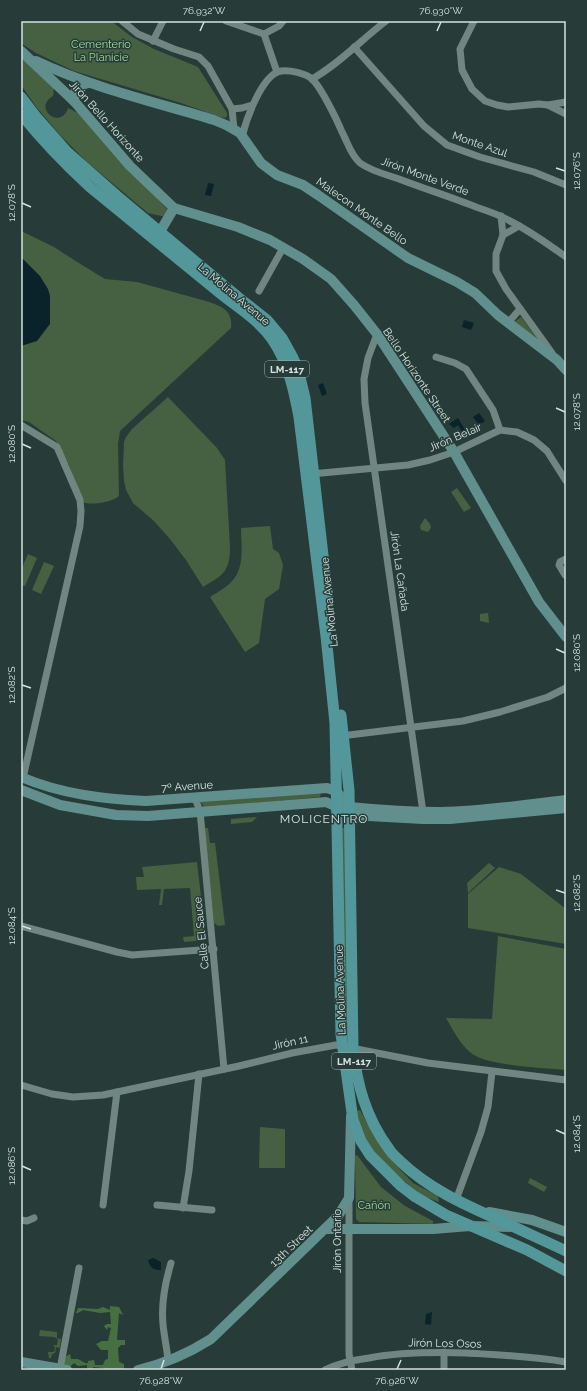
<svg xmlns="http://www.w3.org/2000/svg" width="587" height="1391" viewBox="0 0 587 1391" font-family="Raleway,sans-serif">
<style>
.green{fill:#456141}
.forest{fill:#477042}
.water{fill:#0a232b}
.lines{fill:none;stroke-linecap:round;stroke-linejoin:round}
.street{stroke:#6f8681;stroke-width:7}
.secondary{stroke:#618f8d;stroke-width:10}
.primary{stroke:#53979a;stroke-width:11}
.ticks{fill:none;stroke:#d5e1df;stroke-width:1.5}
.labels{text-anchor:middle;stroke-width:3;stroke-linejoin:round;paint-order:stroke}
.shield{fill:#273c38;stroke:#a1b0ad;stroke-width:1}
.shield-label{font-size:10px;font-weight:bold;fill:#d5e1df}
.park-label{font-size:11px;fill:#9edc96;stroke:#273c38}
.street-label{font-size:11px;fill:#d5e1df;stroke:#273c38}
.neighbourhood-label{font-size:12px;letter-spacing:1px;fill:#d5e1df;stroke:#273c38}
.neatline{fill:none;stroke:#d5e1df;stroke-width:1.5}
.ticks-label{font-size:10px;text-anchor:middle;fill:#d5e1df}
</style>
<rect width="100%" height="100%" fill="#273c38"/>
<g class="green">
<polygon points="21,21 111,21 132,37 154,49 198,67 227,113 227,116 225,118 220,117 181,103 74,71 36,53 21,43"/>
<path d="M21,55L54,86L53,96C32,108 61,131 68,108L78,113L166,208L169,211L166,217L148,213L87,162L60,135L37,108L21,85Z"/>
<path d="M21,231L54,247L74,260L105,279L137,282L206,301C221,306 233,310 231,328L120,431L118,444L119,496C113,502 90,506 83,502L69,465L56,441L29,422L21,420Z"/>
<polygon points="521,317 543,346 513,323"/>
<path d="M168,397L217,448L225,460L230,547C230,572 223,575 203,587L186,560L170,539L154,521L133,503L126,490L124,481L123,466L124,442L126,437L132,429Z"/>
<polygon points="457,488 471,508 464,512 451,492"/>
<polygon points="425,518 430,524 431,528 428,532 421,530 420,526"/>
<path d="M270,526L273,549L279,553L283,565L279,589L265,599L259,643L245,652L210,597C218,592 227,587 233,580C245,566 241,544 241,528Z"/>
<polygon points="28,554 37,558 25,586 21,585 21,570"/>
<polygon points="44,562 54,566 41,594 32,590"/>
<polygon points="488,613 489,623 480,621 480,614"/>
<polygon points="321,792 320,797 203,808 203,805 199,801"/>
<polygon points="257,817 252,822 231,824 231,819"/>
<polygon points="204,828 208,828 210,843 215,843 225,925 218,926 214,923"/>
<polygon points="342,828 346,828 348,1039 345,1038"/>
<polygon points="197,862 206,940 184,942 183,937 194,936 190,888 164,889 162,905 159,905 161,889 137,890 136,877 144,877 142,867"/>
<polygon points="489,863 495,868 468,893 467,883"/>
<polygon points="499,867 521,874 566,909 566,944 468,928 468,894"/>
<path d="M498,936L566,949V1070C544,1068 487,1066 471,1053C460,1044 453,1030 446,1018L492,1019Z"/>
<polygon points="360,1110 367,1123 394,1163 413,1183 438,1196 439,1202 420,1195 376,1156 362,1135 356,1111"/>
<polygon points="260,1127 285,1129 285,1168 259,1168"/>
<polygon points="357,1155 381,1187 405,1206 433,1221 433,1224 359,1222 356,1219 355,1156"/>
<polygon points="530,1178 547,1187 544,1192 528,1183"/>
<polygon points="40,1330 57,1332 57,1338 61,1339 60,1348 56,1347 55,1353 52,1354 51,1358 49,1358 48,1352 54,1352 55,1347 53,1345 57,1345 58,1339 54,1337 39,1336"/>
</g>
<polygon class="forest" points="110,1306 119,1307 123,1315 119,1313 117,1340 125,1340 125,1345 121,1345 118,1348 119,1362 124,1364 124,1370 106,1370 103,1368 93,1367 93,1370 87,1370 87,1365 78,1366 74,1363 71,1366 67,1367 64,1364 65,1357 70,1354 71,1359 78,1359 85,1363 88,1363 88,1361 94,1360 95,1365 103,1365 105,1360 108,1359 108,1350 101,1350 96,1344 102,1341 108,1341 111,1328 108,1327 107,1330 104,1326 107,1324 111,1324 110,1312 100,1313 83,1310 78,1313 76,1313 78,1308 98,1309 103,1307 110,1310"/>
<g class="water">
<polygon points="208,183 214,184 211,196 205,195"/>
<polygon points="21,257 40,276 48,289 50,296 50,324 37,341 21,346"/>
<polygon points="464,320 474,323 471,330 462,327"/>
<polygon points="323,383 327,394 322,396 318,385"/>
<polygon points="479,413 485,421 479,425 473,417"/>
<polygon points="458,418 465,430 462,432 458,425 454,428 449,424"/>
<path d="M153,1258L161,1262V1270C153,1270 150,1268 148,1260Z"/>
<polygon points="432,1312 431,1325 425,1324 426,1314"/>
</g>
<g class="lines">
<g class="street">
<polyline points="122,21 138,34 174,49 199,57 208,66 232,109 234,129"/>
<polyline points="226,21 264,34 279,26 283,21"/>
<polyline points="474,21 460,49 462,70 472,89 485,101 497,105 508,107 539,104 548,105 566,114"/>
<polyline points="264,34 277,72"/>
<polyline points="153,41 163,21"/>
<polyline points="354,47 424,126 447,145 480,157 534,172 566,185"/>
<path d="M312,79C339,64 361,40 386,21"/>
<polyline points="548,105 566,102"/>
<polyline points="232,109 242,108 252,105"/>
<path d="M242,137C246,120 262,74 281,71C290,70 305,73 312,79C321,87 337,120 342,132C348,143 350,154 360,163C371,171 387,175 399,179C425,189 451,197 476,207C488,211 500,215 510,221C530,231 548,244 566,257"/>
<polyline points="501,216 503,235 496,254 496,271 506,289 552,353"/>
<polyline points="503,235 519,226"/>
<polyline points="259,291 283,248"/>
<polyline points="508,323 520,309"/>
<polyline points="377,334 368,358 364,379 365,403 423,812"/>
<polyline points="436,357 455,363 466,369 493,410 500,430"/>
<polyline points="21,425 57,447 80,500 81,511 80,526 23,778"/>
<polyline points="311,474 408,465 430,460 454,452 500,430 517,432 534,440 547,451 566,481"/>
<polyline points="565,575 559,565 560,562 566,559"/>
<polyline points="341,736 463,721 500,712 548,697 566,688"/>
<polyline points="192,798 196,801 200,811 224,1069"/>
<polyline points="21,926 117,952 132,955 214,949"/>
<polyline points="21,1085 52,1094 73,1097 103,1095 239,1066 292,1053 336,1045 428,1063 566,1080"/>
<polyline points="349,1198 349,1354 352,1370"/>
<polyline points="456,1200 481,1132 488,1107 492,1072"/>
<polyline points="103,1205 117,1092"/>
<polyline points="157,1205 212,1210"/>
<polyline points="183,1208 189,1171 199,1074"/>
<polyline points="21,1220 27,1221 34,1218"/>
<path d="M168,1361C167,1348 164,1336 163,1324C161,1303 165,1283 171,1263"/>
<polyline points="60,1369 79,1268"/>
<path d="M325,1370C339,1363 353,1360 369,1358C401,1352 433,1352 466,1353C500,1355 532,1356 566,1362"/>
<polyline points="444,1370 444,1352"/>
</g>
<g class="secondary">
<polyline points="21,51 74,101 130,166 174,208 238,227 270,240 303,259 331,279 354,305 377,334 411,386 454,452 539,602 566,637"/>
<path d="M36,61C93,88 155,102 214,120L226,125L240,133L261,163L277,175L303,185L318,195L408,258L457,282L475,293L498,315L557,360L566,370"/>
<path d="M74,101C74,90 78,85 88,83"/>
<polyline points="154,238 161,230 174,208"/>
<path d="M21,777C61,794 103,799 146,801L327,788L336,791L349,807C380,810 410,812 441,812C483,811 525,805 566,800"/>
<polyline points="21,790 60,805 116,815 148,816 326,802 337,807 350,815 423,819 450,819 566,808"/>
<polyline points="489,1212 532,1220 566,1232"/>
<polyline points="326,1229 433,1229 470,1226 514,1227"/>
<polyline points="21,1362 67,1370"/>
<path d="M138,1370C164,1364 189,1353 211,1339L338,1216L349,1198L351,1116"/>
</g>
<g class="primary">
<polyline points="21,97 37,118 67,152 117,196 239,298 267,320 282,338 293,358 298,369 305,398 328,599"/>
<path d="M21,114C42,140 65,164 90,187C132,221 173,255 215,289C235,306 257,318 272,339C288,362 294,390 299,417L326,636L335,723L341,1034L353,1120L361,1141L370,1155L401,1186L414,1196L446,1215L527,1250L566,1271"/>
<path d="M341,715L349,790L353,1048C357,1085 366,1118 389,1149C392,1154 397,1158 401,1162C428,1188 463,1204 497,1219C520,1230 543,1240 566,1251"/>
</g>
</g>
<path class="ticks" d="M200,31L204,22M437,31L441,22M556,168L565,171M22,203L31,207M556,408L565,412M22,444L31,448M556,649L565,653M22,685L31,688M556,890L565,893M22,926L31,929M556,1130L565,1134M22,1166L31,1170M161,1369L164,1360M397,1369L401,1360"/>
<g class="labels">
<g class="shield">
<rect x="265" y="361" width="44" height="16" rx="3"/>
<rect x="332" y="1053" width="44" height="16" rx="3"/>
</g>
<g class="shield-label">
<text x="287" y="373">LM-117</text>
<text x="354" y="1065">LM-117</text>
</g>
<g class="park-label">
<text x="101" y="48">Cementerio<tspan x="101" dy="13">La Planicie</tspan></text>
<text x="374" y="1209">Cañón</text>
</g>
<g class="street-label">
<text transform="translate(107 121) rotate(48)" y="4">Jirón Bello Horizonte</text>
<text transform="translate(480 144) rotate(19)" y="4">Monte Azul</text>
<text transform="translate(425 176) rotate(20)" y="4">Jirón Monte Verde</text>
<text transform="translate(362 211) rotate(35)" y="4">Malecon Monte Bello</text>
<text transform="translate(234 294) rotate(40)" y="4">La Molina Avenue</text>
<text transform="translate(417 375) rotate(56)" y="4">Bello Horizonte Street</text>
<text transform="translate(455 437) rotate(-23)" y="4">Jirón Belair</text>
<text transform="translate(400 571) rotate(82)" y="4">Jirón La Cañada</text>
<text transform="translate(329 602) rotate(-96)" y="4">La Molina Avenue</text>
<text transform="translate(187 786) rotate(-4)" y="4">7º Avenue</text>
<text transform="translate(201 933) rotate(-96)" y="4">Calle El Sauce</text>
<text transform="translate(340 990) rotate(-92)" y="4">La Molina Avenue</text>
<text transform="translate(290 1042) rotate(-12)" y="4">Jirón 11</text>
<text transform="translate(337 1241) rotate(-90)" y="4">Jirón Ontario</text>
<text transform="translate(291 1246) rotate(-44)" y="4">13th Street</text>
<text transform="translate(445 1343) rotate(1)" y="4">Jirón Los Osos</text>
</g>
<g class="neighbourhood-label">
<text x="324" y="823">MOLICENTRO</text>
</g>
</g>
<rect width="587" height="1391" fill="none" stroke="#273c38" stroke-width="44"/>
<rect x="22" y="22" width="543" height="1347" class="neatline"/>
<g class="ticks-label">
<text x="204" y="14">76.932°W</text>
<text x="441" y="14">76.930°W</text>
<text transform="translate(576 171) rotate(-90)" y="4">12.076°S</text>
<text transform="translate(11 203) rotate(-90)" y="4">12.078°S</text>
<text transform="translate(576 412) rotate(-90)" y="4">12.078°S</text>
<text transform="translate(11 444) rotate(-90)" y="4">12.080°S</text>
<text transform="translate(576 653) rotate(-90)" y="4">12.080°S</text>
<text transform="translate(11 685) rotate(-90)" y="4">12.082°S</text>
<text transform="translate(576 893) rotate(-90)" y="4">12.082°S</text>
<text transform="translate(11 926) rotate(-90)" y="4">12.084°S</text>
<text transform="translate(576 1134) rotate(-90)" y="4">12.084°S</text>
<text transform="translate(11 1166) rotate(-90)" y="4">12.086°S</text>
<text x="161" y="1384">76.928°W</text>
<text x="397" y="1384">76.926°W</text>
</g>
</svg>
